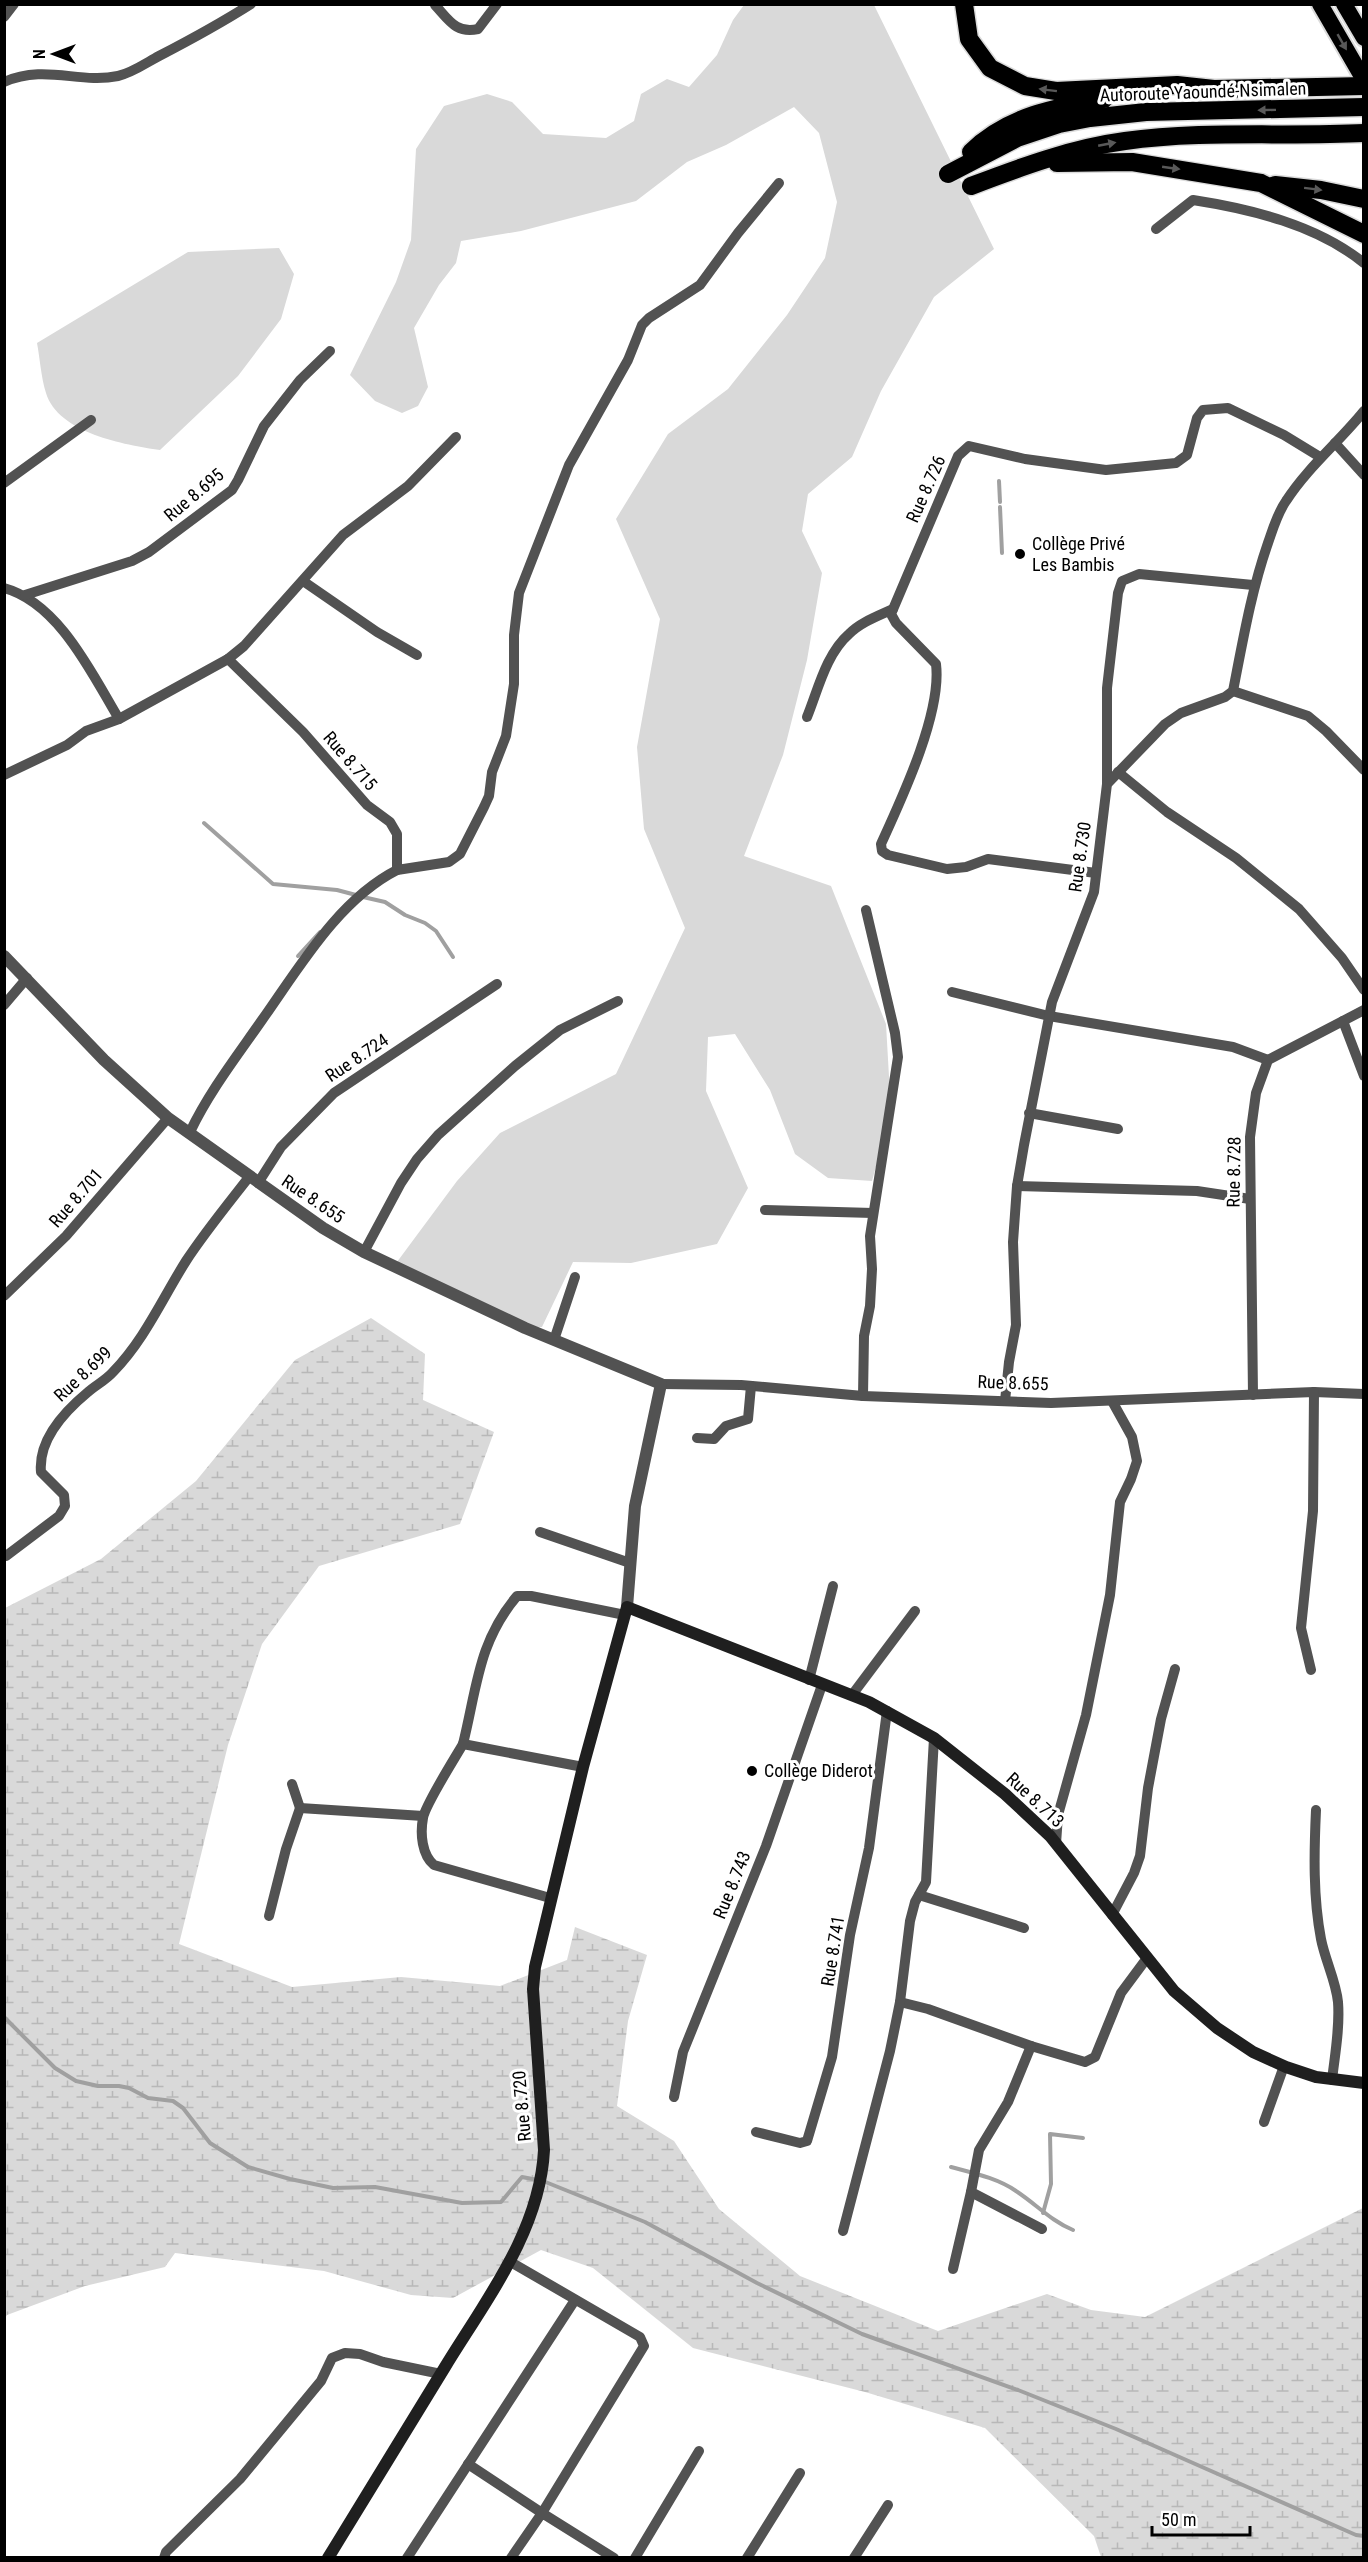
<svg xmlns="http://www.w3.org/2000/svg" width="1368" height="2562" viewBox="0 0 1368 2562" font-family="'Roboto Condensed',sans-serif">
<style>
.green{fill:#d9d9d9}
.wetland{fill:url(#wetland-marsh)}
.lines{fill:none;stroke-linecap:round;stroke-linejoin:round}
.stream{stroke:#a0a0a0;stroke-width:4}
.trunk-casing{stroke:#dbdbdb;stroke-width:20}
.motorway-casing{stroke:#dbdbdb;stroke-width:21}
.minor{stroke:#525252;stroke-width:10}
.tertiary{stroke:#525252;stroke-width:12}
.secondary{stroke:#1f1f1f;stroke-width:12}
.trunk{stroke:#000;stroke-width:16}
.motorway{stroke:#000;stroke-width:18}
.oneway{fill:#595959}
.poi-dot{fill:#000;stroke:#fff;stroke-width:2}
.labels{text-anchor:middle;stroke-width:6;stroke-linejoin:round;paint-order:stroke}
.street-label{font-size:18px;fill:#000;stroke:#fff}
.poi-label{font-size:18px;fill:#000;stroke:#fff;text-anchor:start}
</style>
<defs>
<pattern id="wetland-marsh" width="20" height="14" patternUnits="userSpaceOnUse" patternTransform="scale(1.5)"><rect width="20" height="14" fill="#d9d9d9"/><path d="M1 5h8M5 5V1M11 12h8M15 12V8" fill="none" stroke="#b8b8b8"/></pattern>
</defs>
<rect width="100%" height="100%" fill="#fff"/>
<g class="green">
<polygon points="744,5 874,5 994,249 934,297 881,391 852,457 808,494 802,531 822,573 807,660 783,755 744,856 831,886 886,1024 891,1112 872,1181 828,1178 795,1154 770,1090 735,1034 708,1037 706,1091 748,1188 717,1244 631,1263 573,1262 542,1327 525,1328 394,1266 457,1181 500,1133 616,1074 685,928 644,829 637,747 660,619 616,519 668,434 728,389 787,315 825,258 837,202 819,133 794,107 726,145 687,162 636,201 521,231 461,241 456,263 439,285 414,328 428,387 418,406 402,413 375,401 350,375 396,282 411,240 416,149 444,106 487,94 512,102 543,134 606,138 634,121 641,94 667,79 689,87 717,55 733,20"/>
<path d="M279,248L294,274L281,319L238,376L160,450C125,445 58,433 46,393C41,377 40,359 37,343L188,252Z"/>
</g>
<polygon class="wetland" points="371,1318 425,1354 423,1400 494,1432 460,1524 319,1566 262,1644 228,1745 179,1944 292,1987 401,1977 500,1986 567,1960 575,1927 647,1955 628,2021 617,2106 674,2141 719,2209 800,2276 938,2331 1047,2294 1091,2310 1145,2317 1363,2208 1363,2557 1101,2557 1094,2536 985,2428 865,2392 693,2348 593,2268 541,2250 453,2298 411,2295 324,2271 175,2253 165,2267 85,2286 7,2315 5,2318 5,1608 101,1559 196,1481 295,1360"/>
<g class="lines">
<g class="stream">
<polyline points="999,481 1000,502"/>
<polyline points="1000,507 1002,553"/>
<polyline points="204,823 273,884 337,890 356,895"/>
<polyline points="363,897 385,902 405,915 425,923 436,931 453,957"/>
<polyline points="298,956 320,932"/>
<polyline points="4,2017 55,2068 76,2081 98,2086 119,2086 129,2088 148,2098 173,2101 183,2108 210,2143 248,2167 290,2179 333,2188 375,2187 462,2203 501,2202 522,2177 543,2181 645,2222 757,2283 862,2334 1018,2390 1116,2429 1356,2535 1364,2536"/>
<path d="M951,2167C973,2173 997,2178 1016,2191C1036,2204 1051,2221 1073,2230"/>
<polyline points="1043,2213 1051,2184 1050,2134 1083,2138"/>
</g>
<defs>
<g id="trunk">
<polyline points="1320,4 1364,80"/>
<polyline points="1344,4 1364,38"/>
</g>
<g id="motorway">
<polyline points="964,4 969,39 990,68 1025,86 1056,91 1177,85 1214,89 1364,86"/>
<path d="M971,152C1007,116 1057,107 1104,99"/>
<polyline points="1057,163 1132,162 1261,183 1364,234"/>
<polyline points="948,174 1017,138 1059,124 1090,118 1146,112 1364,107"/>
<polyline points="1275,185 1321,190 1364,199"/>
<path d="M971,186C1021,167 1072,148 1125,141C1203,130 1285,137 1364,133"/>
</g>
</defs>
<use href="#trunk" class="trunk-casing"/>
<use href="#motorway" class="motorway-casing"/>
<g class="minor">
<path d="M435,5C449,20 456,34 478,29L497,4"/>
<polyline points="4,17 14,4"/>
<path d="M4,82C45,64 79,84 118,76C132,73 146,63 159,56C190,40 221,23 251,4"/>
<path d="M1156,229L1193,200C1251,209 1317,225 1364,263"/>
<polyline points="1335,443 1364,475"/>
<polyline points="4,483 91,420"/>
<polyline points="303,581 377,632 417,655"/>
<path d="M4,588C59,603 92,674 119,719L228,659L303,732L367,805L390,822L397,834V870C338,900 299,968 262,1020C237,1056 209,1092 190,1132"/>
<polyline points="25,595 132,561 149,552 232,490 238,480 264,426 300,380 330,351"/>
<polyline points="228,659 244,646 343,535 408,486 456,437"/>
<polyline points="1233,691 1308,716 1326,731 1364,770"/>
<path d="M807,717C818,690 826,654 849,634C861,622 878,616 893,609"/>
<polyline points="1118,772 1167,812 1236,858 1299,909 1342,958 1364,990"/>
<polyline points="4,775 67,745 86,731 119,719"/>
<polyline points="1107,784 1107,688 1118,593 1122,581 1139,574 1253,585"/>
<polyline points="397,870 449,862 460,854 484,807 489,796 492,772 506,736 514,684 514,635 519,593 569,465 628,360 642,325 649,318 700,285 738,233 779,183"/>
<path d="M1096,873L988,859L966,867L947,869L888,855L882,851L881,844C902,798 942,713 936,664L896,623L891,614L958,456L969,446L1025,459L1106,470L1176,463L1187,455L1197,418L1203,410L1228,408L1284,435L1320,457"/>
<polyline points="952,992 1049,1016 1233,1047 1268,1060"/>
<polyline points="4,1005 27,978"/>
<polyline points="1343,1021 1364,1076"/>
<polyline points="1029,1113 1118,1129"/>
<polyline points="258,1183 281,1147 334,1093 497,984"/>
<polyline points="1017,1186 1197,1191 1250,1199"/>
<polyline points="765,1210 873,1213"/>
<polyline points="364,1252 401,1183 417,1159 438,1135 515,1066 560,1030 618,1001"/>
<polyline points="4,1296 66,1236 168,1118"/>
<polyline points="554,1340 575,1277"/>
<polyline points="661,1384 741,1385 863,1396 1051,1403 1314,1392 1364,1394"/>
<polyline points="1253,1395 1250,1137 1256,1093 1268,1060 1364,1010"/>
<polyline points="863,1396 864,1336 870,1306 872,1269 870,1236 898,1057 895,1033 866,910"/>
<path d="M1005,1401L1009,1362L1016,1325L1013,1242L1017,1186L1024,1145L1052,1002L1094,892L1107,784L1165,724L1181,713L1225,697L1233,691C1243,640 1251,592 1268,543C1273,529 1277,514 1286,501C1308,467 1339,442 1364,411"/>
<polyline points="697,1438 714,1439 726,1426 748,1419 751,1386"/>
<polyline points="540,1532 630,1563"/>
<path d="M6,1556L59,1516L65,1506L64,1495L41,1472C38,1440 65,1411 88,1392C96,1385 106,1380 113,1372C145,1339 162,1299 186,1261C205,1232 228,1204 249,1177"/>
<polyline points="1311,1670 1301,1628 1313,1511 1314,1392"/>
<polyline points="809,1680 833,1586"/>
<polyline points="852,1695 915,1611"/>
<path d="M463,1744C477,1688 478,1642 517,1596H531L625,1615"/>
<polyline points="292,1784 300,1808"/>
<path d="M1316,1810C1314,1853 1313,1897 1321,1939C1325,1960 1336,1981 1338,2002C1340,2028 1335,2054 1332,2080"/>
<polyline points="1056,1844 1058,1815 1086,1715 1110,1595 1120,1502 1131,1479 1137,1461 1132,1437 1112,1401"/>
<polyline points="919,1895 1024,1928"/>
<path d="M550,1898L434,1865C422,1855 420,1834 423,1818C425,1805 455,1758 463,1744L583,1767"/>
<polyline points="1112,1915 1134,1873 1140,1856 1148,1788 1161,1719 1175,1669"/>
<polyline points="269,1916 286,1849 300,1808 423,1816"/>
<polyline points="900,2002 928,2009 1031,2046 1085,2062 1095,2057 1121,1993 1147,1958"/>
<polyline points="1031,2046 1008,2102 979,2150 971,2192 1042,2229"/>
<polyline points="674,2097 683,2052 766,1846 822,1685"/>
<polyline points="1264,2122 1284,2066"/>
<polyline points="756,2132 800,2143 807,2141 832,2057 850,1935 869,1848 887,1711"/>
<polyline points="843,2231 890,2051 900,2002 910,1921 915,1902 926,1882 934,1738"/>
<polyline points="953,2269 971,2192"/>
<polyline points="468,2464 542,2513 644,2346 640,2337 509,2261"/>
<polyline points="164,2558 166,2552 240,2479 321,2381 332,2358 345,2353 360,2354 383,2362 441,2374"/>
<polyline points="407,2558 575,2300"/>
<polyline points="511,2558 542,2513 614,2558"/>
<polyline points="635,2558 699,2451"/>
<polyline points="747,2558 800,2473"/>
<polyline points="854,2558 888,2505"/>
</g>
<polyline class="tertiary" points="4,956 104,1060 168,1118 323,1228 364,1252 525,1328 661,1384 635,1506 627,1607"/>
<path class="secondary" d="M328,2558C367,2494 406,2431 445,2367C486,2300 540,2231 544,2150L533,1989L535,1967L583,1767L627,1607L869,1702L934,1738L1005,1794L1050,1836L1174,1991L1217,2028L1253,2052L1286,2067L1316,2077L1364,2083"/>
<use href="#trunk" class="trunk"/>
<use href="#motorway" class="motorway"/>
</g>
<defs><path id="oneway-solid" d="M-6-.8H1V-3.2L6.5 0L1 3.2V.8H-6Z" transform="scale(1.5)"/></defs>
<g class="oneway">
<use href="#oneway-solid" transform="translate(1342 42) rotate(60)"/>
<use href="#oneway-solid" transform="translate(1048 90) rotate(-173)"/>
<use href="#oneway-solid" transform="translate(1267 110) rotate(179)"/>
<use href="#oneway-solid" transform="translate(1107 144) rotate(-11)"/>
<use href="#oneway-solid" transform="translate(1171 168) rotate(8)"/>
<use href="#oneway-solid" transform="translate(1313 189) rotate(7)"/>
</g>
<g class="poi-dot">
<circle cx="1020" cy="554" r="6"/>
<circle cx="752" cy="1771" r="6"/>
</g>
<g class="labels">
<g class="street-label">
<text transform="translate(1203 92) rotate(-2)" y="6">Autoroute Yaoundé-Nsimalen</text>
<text transform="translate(926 489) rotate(-66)" y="6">Rue 8.726</text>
<text transform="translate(194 495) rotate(-40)" y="6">Rue 8.695</text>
<text transform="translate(350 761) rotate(49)" y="6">Rue 8.715</text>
<text transform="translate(1080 857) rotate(-82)" y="6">Rue 8.730</text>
<text transform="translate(357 1058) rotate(-34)" y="6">Rue 8.724</text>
<text transform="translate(1234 1172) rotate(-89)" y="6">Rue 8.728</text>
<text transform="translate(76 1198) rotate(-49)" y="6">Rue 8.701</text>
<text transform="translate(313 1199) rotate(34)" y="6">Rue 8.655</text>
<text transform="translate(83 1374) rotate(-43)" y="6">Rue 8.699</text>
<text transform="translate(1013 1383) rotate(2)" y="6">Rue 8.655</text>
<text transform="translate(1035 1800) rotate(43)" y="6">Rue 8.713</text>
<text transform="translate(732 1885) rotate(-68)" y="6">Rue 8.743</text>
<text transform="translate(833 1951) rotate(-81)" y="6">Rue 8.741</text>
<text transform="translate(522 2106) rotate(-95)" y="6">Rue 8.720</text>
</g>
<g class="poi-label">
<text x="1032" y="550">Collège Privé<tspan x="1032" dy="21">Les Bambis</tspan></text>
<text x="764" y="1777">Collège Diderot</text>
</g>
</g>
<rect width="1368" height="2562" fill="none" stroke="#000000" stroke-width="12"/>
<g transform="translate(54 54) rotate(270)" stroke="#ffffff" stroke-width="4.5" paint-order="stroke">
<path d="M0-4.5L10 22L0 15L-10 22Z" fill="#000000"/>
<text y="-9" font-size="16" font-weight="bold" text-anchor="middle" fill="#000000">N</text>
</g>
<path d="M1152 2526v9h98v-9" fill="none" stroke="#000000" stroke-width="3"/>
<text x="1161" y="2526" font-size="18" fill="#000000" stroke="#ffffff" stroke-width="4.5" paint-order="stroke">50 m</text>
</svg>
